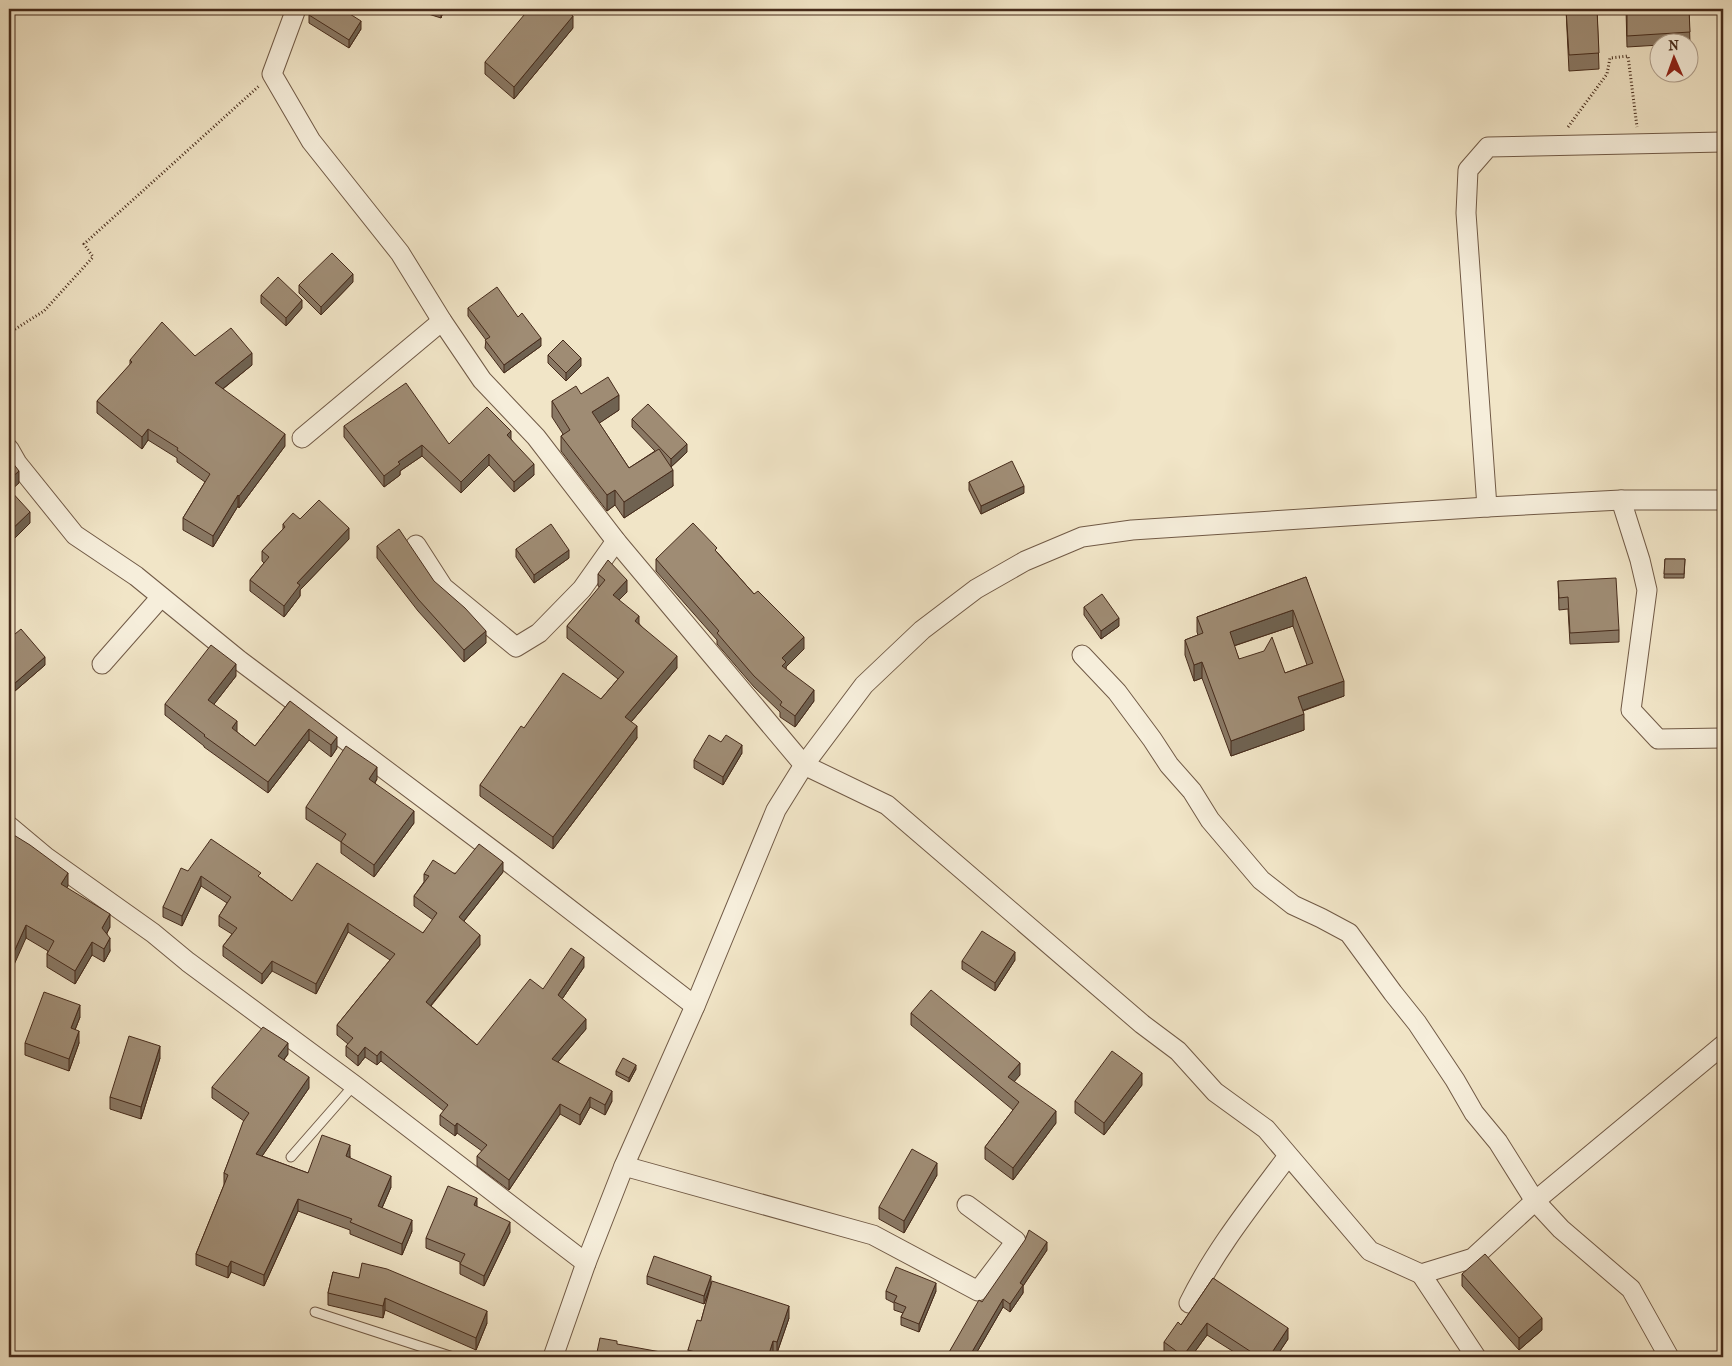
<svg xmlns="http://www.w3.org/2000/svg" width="1732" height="1366" viewBox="0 0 1732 1366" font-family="'IM FELL French Canon',serif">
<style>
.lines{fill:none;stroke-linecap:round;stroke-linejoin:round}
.lane-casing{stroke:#715a46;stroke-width:11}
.street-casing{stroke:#715a46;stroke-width:21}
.path{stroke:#462b1b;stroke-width:3;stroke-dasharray:1 2.5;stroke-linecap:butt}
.lane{stroke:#f6eedb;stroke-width:9}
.street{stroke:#f6eedb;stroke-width:19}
.wall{fill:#897864;stroke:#462b1b;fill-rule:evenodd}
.shaded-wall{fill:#6f6251;stroke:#462b1b}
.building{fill:#9f8c74;stroke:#462b1b;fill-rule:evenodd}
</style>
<rect width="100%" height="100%" fill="#f1e5c7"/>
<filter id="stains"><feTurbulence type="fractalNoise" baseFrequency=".004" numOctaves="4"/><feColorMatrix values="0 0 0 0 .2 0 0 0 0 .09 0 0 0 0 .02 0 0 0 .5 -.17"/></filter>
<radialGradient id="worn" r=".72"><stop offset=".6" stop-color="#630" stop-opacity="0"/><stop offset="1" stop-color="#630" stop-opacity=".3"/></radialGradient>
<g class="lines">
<defs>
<g id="lane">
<polyline points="291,1157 354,1085"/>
<polyline points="315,1312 453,1357"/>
</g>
<g id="street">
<polyline points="296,9 272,74 311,141 400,253 442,321 482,380 536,437 616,541 804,765 887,805 1142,1024 1178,1051 1215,1092 1266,1129 1370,1251 1421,1274 1473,1258 1535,1201 1723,1045"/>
<polyline points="302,438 442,321"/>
<polyline points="9,449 17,463 75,535 136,576 239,660 511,864 695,1006"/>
<polyline points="1621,500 1640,560 1647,590 1631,710 1658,739 1723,738"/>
<polyline points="1487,507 1466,213 1468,170 1488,147 1723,142"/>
<polyline points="416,545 443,587 516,647 539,633 582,589 616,541"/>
<polyline points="1082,655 1117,692 1152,739 1169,765 1192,791 1210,820 1261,880 1293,905 1321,918 1349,933 1393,993 1417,1023 1455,1080 1474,1113 1498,1142 1535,1201 1561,1229 1631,1289 1669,1357"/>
<polyline points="102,664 161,597"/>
<polyline points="9,826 46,857 153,933 188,962 354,1085 586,1263"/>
<polyline points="624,1166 873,1235 978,1291 1016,1241 967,1205"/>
<polyline points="1421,1274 1476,1357"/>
<path d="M1189,1303C1215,1250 1253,1203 1288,1156"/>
<polyline points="553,1357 586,1263 624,1166 695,1006 776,810 804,765 864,685 922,630 976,589 1025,561 1082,537 1132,530 1487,507 1621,500 1723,500"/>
</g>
</defs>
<use href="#lane" class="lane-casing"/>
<use href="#street" class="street-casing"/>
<g class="path">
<polyline points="1568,127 1607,74 1610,58 1628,56 1637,127"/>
<polyline points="9,333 44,311 93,257 84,244 259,86"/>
</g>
<use href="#lane" class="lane"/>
<use href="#street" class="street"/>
</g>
<g class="wall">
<polygon points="422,9 421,9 444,9 441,18 422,12"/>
<polygon points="1566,9 1597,9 1599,69 1569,71"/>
<polygon points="1626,9 1689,9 1690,44 1690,42 1660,42 1660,45 1627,47"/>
<polygon points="309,15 361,29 349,48 309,23"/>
<polygon points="573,28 514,99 485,74 485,62"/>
<polygon points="353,282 321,315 299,293 299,285"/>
<polygon points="261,295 302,308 286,326 261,303"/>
<polygon points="468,308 518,317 541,346 504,373 485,348 486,340 468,316"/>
<polygon points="548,355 581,366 566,381 548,363"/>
<polygon points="195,356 252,365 223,389 285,446 239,508 238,506 213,547 183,530 183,518 205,482 177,462 177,458 148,440 142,449 97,413 97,401 130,365 130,360"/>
<polygon points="581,394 619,410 599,423 629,468 655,451 632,427 632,419 687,452 671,467 673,486 624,518 615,505 607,511 561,451 561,436 563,434 552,417 552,401"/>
<polygon points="344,426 449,444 511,439 534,475 514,492 489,465 461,493 422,456 400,471 400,475 384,487 344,437"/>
<polygon points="969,482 1024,493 981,514 969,490"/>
<polygon points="300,519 349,539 300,590 300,596 284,617 250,591 250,580 264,563 262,561 262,551 283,529 283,524"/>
<polygon points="377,546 486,643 464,662 418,611 377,558"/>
<polygon points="516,549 569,558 534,583 516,557"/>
<polygon points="717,552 754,594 804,649 786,667 786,669 814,701 795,727 780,717 780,712 754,687 717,644 717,640 656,571 656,559"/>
<polygon points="1665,559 1685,559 1684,578 1664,578"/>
<polygon points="598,574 627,592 619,600 677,668 631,722 637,738 553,849 480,796 480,785 524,728 601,699 618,679 567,638 567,626 600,587 598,586"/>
<path d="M1306,577L1344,696L1303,711L1304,730L1231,756L1202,678L1194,681L1185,655V640L1198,635L1197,632V617ZM1293,626L1307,665L1285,673L1239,659L1234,646Z"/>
<polygon points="1558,581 1619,630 1619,642 1570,644 1568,609 1559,610"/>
<polygon points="1084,607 1119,626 1101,639 1084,615"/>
<polygon points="9,639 45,665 15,691 13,688 9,692"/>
<polygon points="236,676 214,704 237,732 255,746 290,701 337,748 331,757 309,740 268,793 204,747 204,746 165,715 165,704"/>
<polygon points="721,742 742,753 723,785 694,768 694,760"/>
<polygon points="377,779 375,783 414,823 374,877 341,853 341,842 306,819 306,807"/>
<polygon points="9,832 68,886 66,888 110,927 107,933 110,951 104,962 92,955 75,984 47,967 47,954 48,951 26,938"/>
<polygon points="188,871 261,878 292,901 423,933 433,920 414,906 414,896 424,882 424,874 503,872 464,921 480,945 431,1006 477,1045 543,989 584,967 562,999 586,1029 558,1062 612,1101 605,1115 590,1107 580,1125 560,1114 509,1190 477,1166 477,1156 482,1151 457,1133 455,1136 440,1125 440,1115 444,1111 381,1061 377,1065 365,1057 358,1066 346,1056 346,1046 348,1044 337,1035 337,1025 390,960 348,932 316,994 272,971 262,984 223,956 223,946 232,934 219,926 219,916 227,903 201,886 182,926 163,917 163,907"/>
<polygon points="1015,960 995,991 962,969 962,961"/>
<polygon points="911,1013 1020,1075 1014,1081 1056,1123 1013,1180 985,1159 985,1147 1013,1110 911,1025"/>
<polygon points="80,1017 75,1030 79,1043 69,1071 25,1055 25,1043"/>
<polygon points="288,1054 284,1060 309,1088 262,1156 308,1173 350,1156 350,1158 391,1187 382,1208 412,1231 402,1255 350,1234 350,1230 298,1211 264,1286 231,1272 228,1278 196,1265 196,1254 224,1185 224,1173 244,1121 212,1098 212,1087"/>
<polygon points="160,1058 141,1119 110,1109 110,1097"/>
<polygon points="636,1069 629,1082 616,1075 616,1071"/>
<polygon points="1142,1085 1104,1135 1075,1113 1075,1101"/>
<polygon points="937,1175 904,1233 879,1219 879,1207"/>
<polygon points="477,1207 510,1232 484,1286 460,1274 460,1262 426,1248 426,1238"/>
<polygon points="1047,1250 1023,1286 1023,1293 1010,1312 1003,1307 974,1357 948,1357 948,1354 982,1302"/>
<polygon points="333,1272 487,1323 476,1350 385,1310 383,1318 328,1305 328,1293"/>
<polygon points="1462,1274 1542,1330 1519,1350 1462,1286"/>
<polygon points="647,1276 711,1284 789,1318 777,1353 773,1352 772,1357 688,1357 688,1350 701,1321 710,1288 704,1304 647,1284"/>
<polygon points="1213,1278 1288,1339 1276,1357 1242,1357 1207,1335 1191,1357 1170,1357 1164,1353 1164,1342 1181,1325"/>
<polygon points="886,1291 936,1291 919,1332 901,1325 901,1317 903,1313 894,1310 894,1303 886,1299"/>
</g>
<g class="shaded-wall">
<polygon points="441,9 444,9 441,18"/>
<polygon points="573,16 573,28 514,99 514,87"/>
<polygon points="361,21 361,29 349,48 349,40"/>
<polygon points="353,274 353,282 321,315 321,307"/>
<polygon points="302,300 302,308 286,326 286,318"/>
<polygon points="541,338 541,346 504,373 504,365"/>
<polygon points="252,353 252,365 215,395 215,383"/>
<polygon points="581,358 581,366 566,381 566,373"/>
<polygon points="619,395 619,410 592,428 592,412"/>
<polygon points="148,429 148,440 142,449 142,437"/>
<polygon points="511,431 511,442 507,435"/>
<polygon points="285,434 285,446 239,508 239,496"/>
<polygon points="687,444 687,452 671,467 671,459"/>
<polygon points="422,445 422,456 400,471 400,475 384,487 384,476 398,462"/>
<polygon points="489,454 489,465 461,493 461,482"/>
<polygon points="534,464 534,475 514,492 514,482"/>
<polygon points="673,470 673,486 624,518 624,502"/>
<polygon points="19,471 19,483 9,492 9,480"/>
<polygon points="1024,486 1024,493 981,514 981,506"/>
<polygon points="615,490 615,505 607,511 607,495"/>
<polygon points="238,495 238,506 213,547 213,536"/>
<polygon points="30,512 30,523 9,544 9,532"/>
<polygon points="349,528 349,539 300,590 300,596 284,617 284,606 297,583"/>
<polygon points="569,550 569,558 534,583 534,575"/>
<polygon points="627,580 627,592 613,606 613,595"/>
<polygon points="1293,610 1293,626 1230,647 1230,632"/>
<polygon points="639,616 639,628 635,621"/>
<polygon points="1119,618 1119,626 1101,639 1101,631"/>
<polygon points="486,631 486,643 464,662 464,650"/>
<polygon points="804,637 804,649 786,667 786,673 782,678 782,658"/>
<polygon points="677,656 677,668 625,729 625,717"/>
<polygon points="45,657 45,665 15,691 15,683"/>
<polygon points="1202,662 1202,678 1194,681 1194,665"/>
<polygon points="236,664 236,676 208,712 208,700"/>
<polygon points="13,680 13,688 9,692 9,684"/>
<polygon points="1344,681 1344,696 1298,712 1298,697"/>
<polygon points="814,690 814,701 795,727 795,716"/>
<polygon points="1304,714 1304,730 1231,756 1231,741"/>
<polygon points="237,721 237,733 232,728"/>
<polygon points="637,726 637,738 553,849 553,837"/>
<polygon points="309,729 309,740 268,793 268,782"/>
<polygon points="337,737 337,748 331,757 331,745"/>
<polygon points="742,745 742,753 723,785 723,777"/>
<polygon points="377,767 377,779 369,791 369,779"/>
<polygon points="414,811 414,823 374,877 374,865"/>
<polygon points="503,862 503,872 459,927 459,917"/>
<polygon points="68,873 68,886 61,897 61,884"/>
<polygon points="201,876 201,886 182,926 182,916"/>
<polygon points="110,914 110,927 102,942 102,928"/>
<polygon points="348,923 348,932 316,994 316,984"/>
<polygon points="26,925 26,938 9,976 9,963"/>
<polygon points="480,935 480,945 426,1011 426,1002"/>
<polygon points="110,938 110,951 104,962 104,949"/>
<polygon points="92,942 92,955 75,984 75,971"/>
<polygon points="1015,952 1015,960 995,991 995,983"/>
<polygon points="584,957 584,967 558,1005 558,995"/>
<polygon points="272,961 272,971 262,984 262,974"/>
<polygon points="80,1005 80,1017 71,1040 71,1028"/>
<polygon points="586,1019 586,1029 552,1069 552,1059"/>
<polygon points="79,1031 79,1043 69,1071 69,1059"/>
<polygon points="288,1043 288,1054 278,1067 278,1056"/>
<polygon points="160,1046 160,1058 141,1119 141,1107"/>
<polygon points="365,1047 365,1057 358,1066 358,1056"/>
<polygon points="381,1051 381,1061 377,1065 377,1056"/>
<polygon points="1020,1063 1020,1075 1008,1089 1008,1077"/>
<polygon points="636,1065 636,1069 629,1082 629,1078"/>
<polygon points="1142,1073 1142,1085 1104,1135 1104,1123"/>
<polygon points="309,1077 309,1088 256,1165 256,1154"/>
<polygon points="612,1091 612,1101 605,1115 605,1105"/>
<polygon points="590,1097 590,1107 580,1125 580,1115"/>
<polygon points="560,1104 560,1114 509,1190 509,1180"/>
<polygon points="1056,1111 1056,1123 1013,1180 1013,1168"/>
<polygon points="457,1123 457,1133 455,1136 455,1126"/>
<polygon points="350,1145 350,1156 346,1167 346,1156"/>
<polygon points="937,1163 937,1175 904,1233 904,1221"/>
<polygon points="391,1176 391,1187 378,1217 378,1206"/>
<polygon points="477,1198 477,1208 474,1205"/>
<polygon points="298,1199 298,1211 264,1286 264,1275"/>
<polygon points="412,1220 412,1231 402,1255 402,1244"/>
<polygon points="510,1222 510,1232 484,1286 484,1276"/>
<polygon points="1047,1242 1047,1250 1023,1286 1023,1293 1010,1312 1010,1304 1020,1283"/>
<polygon points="231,1261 231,1272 228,1278 228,1267"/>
<polygon points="711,1276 711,1284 704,1304 704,1296"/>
<polygon points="936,1283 936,1291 919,1332 919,1324"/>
<polygon points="385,1298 385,1310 383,1318 383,1306"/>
<polygon points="1003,1299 1003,1307 974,1357 969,1357"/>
<polygon points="789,1306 789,1318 777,1353 777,1342"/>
<polygon points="487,1311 487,1323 476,1350 476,1338"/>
<polygon points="1542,1318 1542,1330 1519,1350 1519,1338"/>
<polygon points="1207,1323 1207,1335 1191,1357 1183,1357 1183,1356"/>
<polygon points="1288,1328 1288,1339 1276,1357 1269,1357"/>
<polygon points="773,1341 773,1352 772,1357 768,1357"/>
</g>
<g class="building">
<polygon points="314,9 342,9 361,21 349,40 309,15"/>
<polygon points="529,9 564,9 573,16 514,87 485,62"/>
<polygon points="1566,9 1597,9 1599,53 1569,55"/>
<polygon points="1627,9 1689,9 1690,32 1627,36"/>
<polygon points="332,253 353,274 321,307 299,285"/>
<polygon points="278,277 302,300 286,318 261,295"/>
<polygon points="497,287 518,317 522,313 541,338 504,365 485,340 490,337 468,308"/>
<polygon points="162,322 195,356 231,328 252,353 215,383 285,434 239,496 238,495 213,536 183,518 210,474 177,450 178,448 148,429 142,437 97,401 132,362 130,360"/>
<polygon points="563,340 581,358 566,373 548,355"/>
<polygon points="608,377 619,395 592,412 629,468 659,449 673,470 624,502 615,490 607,495 561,436 570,430 552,401 576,386 581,394"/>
<polygon points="406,383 449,444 487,407 511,431 507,435 534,464 514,482 489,454 461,482 422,445 398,462 400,464 384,476 344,426"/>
<polygon points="648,404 687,444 671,459 632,419"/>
<polygon points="9,458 19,471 9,480"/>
<polygon points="1012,461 1024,486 981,506 969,482"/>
<polygon points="9,489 30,512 9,532"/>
<polygon points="319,500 349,528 297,583 300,585 284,606 250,580 269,557 262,551 285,527 283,524 293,513 300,519"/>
<polygon points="693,523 717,548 715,550 754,594 758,591 804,637 782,658 786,662 782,666 814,690 795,716 780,705 782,702 754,676 717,633 719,631 656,559"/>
<polygon points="551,524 569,550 534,575 516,549"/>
<polygon points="399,529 434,581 465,608 486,631 464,650 418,599 377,546"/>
<polygon points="1665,559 1685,559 1684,574 1664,574"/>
<polygon points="608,560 627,580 613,595 639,616 635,621 677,656 625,717 637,726 553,837 480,785 521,726 524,728 563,673 601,699 624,672 567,626 605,580 598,574"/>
<path d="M1306,577L1344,681L1298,697L1304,714L1231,741L1202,662L1194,665L1185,640L1203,633L1197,617ZM1293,610L1313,663L1285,673L1272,637L1264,651L1239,659L1230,632Z"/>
<polygon points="1616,578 1619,630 1570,633 1568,597 1559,598 1558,581"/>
<polygon points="1102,594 1119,618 1101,631 1084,607"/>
<polygon points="21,629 45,657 15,683 13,680 9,684 9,639"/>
<polygon points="211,645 236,664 208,700 237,721 232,728 255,746 290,701 337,737 331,745 309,729 268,782 204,736 205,735 165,704"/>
<polygon points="709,735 721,742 726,735 742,745 723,777 694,760"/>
<polygon points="346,746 377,767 369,779 414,811 374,865 341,842 346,834 306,807"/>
<polygon points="9,832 30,845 68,873 61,884 110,914 102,928 110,938 104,949 92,942 75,971 47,954 54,941 26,925 9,963"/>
<polygon points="211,839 261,873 258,876 292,901 317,863 423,933 437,913 414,896 429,876 424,874 433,860 455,874 479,844 503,862 459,917 480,935 426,1002 477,1045 530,979 543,989 571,948 584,957 558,995 586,1019 552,1059 612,1091 605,1105 590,1097 580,1115 560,1104 509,1180 477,1156 487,1145 457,1123 455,1126 440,1115 448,1105 381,1051 377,1056 365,1047 358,1056 346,1046 353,1038 337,1025 395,954 348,923 316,984 272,961 262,974 223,946 237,928 219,916 231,897 201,876 182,916 163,907 181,868 188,871"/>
<polygon points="982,931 1015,952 995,983 962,961"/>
<polygon points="931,990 1020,1063 1008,1077 1056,1111 1013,1168 985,1147 1019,1102 911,1013"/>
<polygon points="44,992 80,1005 71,1028 79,1031 69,1059 25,1043"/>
<polygon points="263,1027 288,1043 278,1056 309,1077 256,1154 308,1173 322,1135 350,1145 346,1156 391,1176 378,1206 412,1220 402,1244 350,1222 352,1219 298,1199 264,1275 231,1261 228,1267 196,1254 228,1175 224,1173 243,1122 249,1113 212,1087"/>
<polygon points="129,1036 160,1046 141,1107 110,1097"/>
<polygon points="1112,1051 1142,1073 1104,1123 1075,1101"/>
<polygon points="623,1058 636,1065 629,1078 616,1071"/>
<polygon points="912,1149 937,1163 904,1221 879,1207"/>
<polygon points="448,1186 477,1198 474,1205 510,1222 484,1276 460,1264 465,1254 426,1238"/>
<polygon points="1029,1230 1047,1242 1020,1283 1023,1285 1010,1304 1003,1299 969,1357 953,1357 948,1354 979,1300 982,1302 1025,1240"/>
<polygon points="1485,1254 1542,1318 1519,1338 1462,1274"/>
<polygon points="654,1256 711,1276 704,1296 647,1276"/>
<polygon points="362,1263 387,1269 487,1311 476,1338 385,1298 383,1306 328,1293 333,1272 359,1278"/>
<polygon points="896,1267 936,1283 919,1324 901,1317 906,1307 894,1302 897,1296 886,1291"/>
<polygon points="1213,1278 1288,1328 1269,1357 1259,1357 1207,1323 1183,1356 1164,1342 1178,1322 1181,1325"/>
<polygon points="712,1281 789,1306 777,1342 773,1341 768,1357 713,1357 688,1350 697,1320 701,1321"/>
<polygon points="600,1338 617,1341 617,1344 677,1355 676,1357 596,1357"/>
<polygon points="804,1354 818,1357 803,1357"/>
</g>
<rect width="1732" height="1366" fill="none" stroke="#f1e5c7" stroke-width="30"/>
<rect x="10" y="10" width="1712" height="1346" fill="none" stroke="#462b1b" stroke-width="2.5"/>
<rect x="15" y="15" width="1702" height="1336" fill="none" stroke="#462b1b"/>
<g transform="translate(1674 58) rotate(358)"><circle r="24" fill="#f6eedb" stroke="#b0a08e"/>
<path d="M0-4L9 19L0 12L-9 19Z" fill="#8f2418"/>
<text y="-8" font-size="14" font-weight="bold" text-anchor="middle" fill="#462b1b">N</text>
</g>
<rect width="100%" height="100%" filter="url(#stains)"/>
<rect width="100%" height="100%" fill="url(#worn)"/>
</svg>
